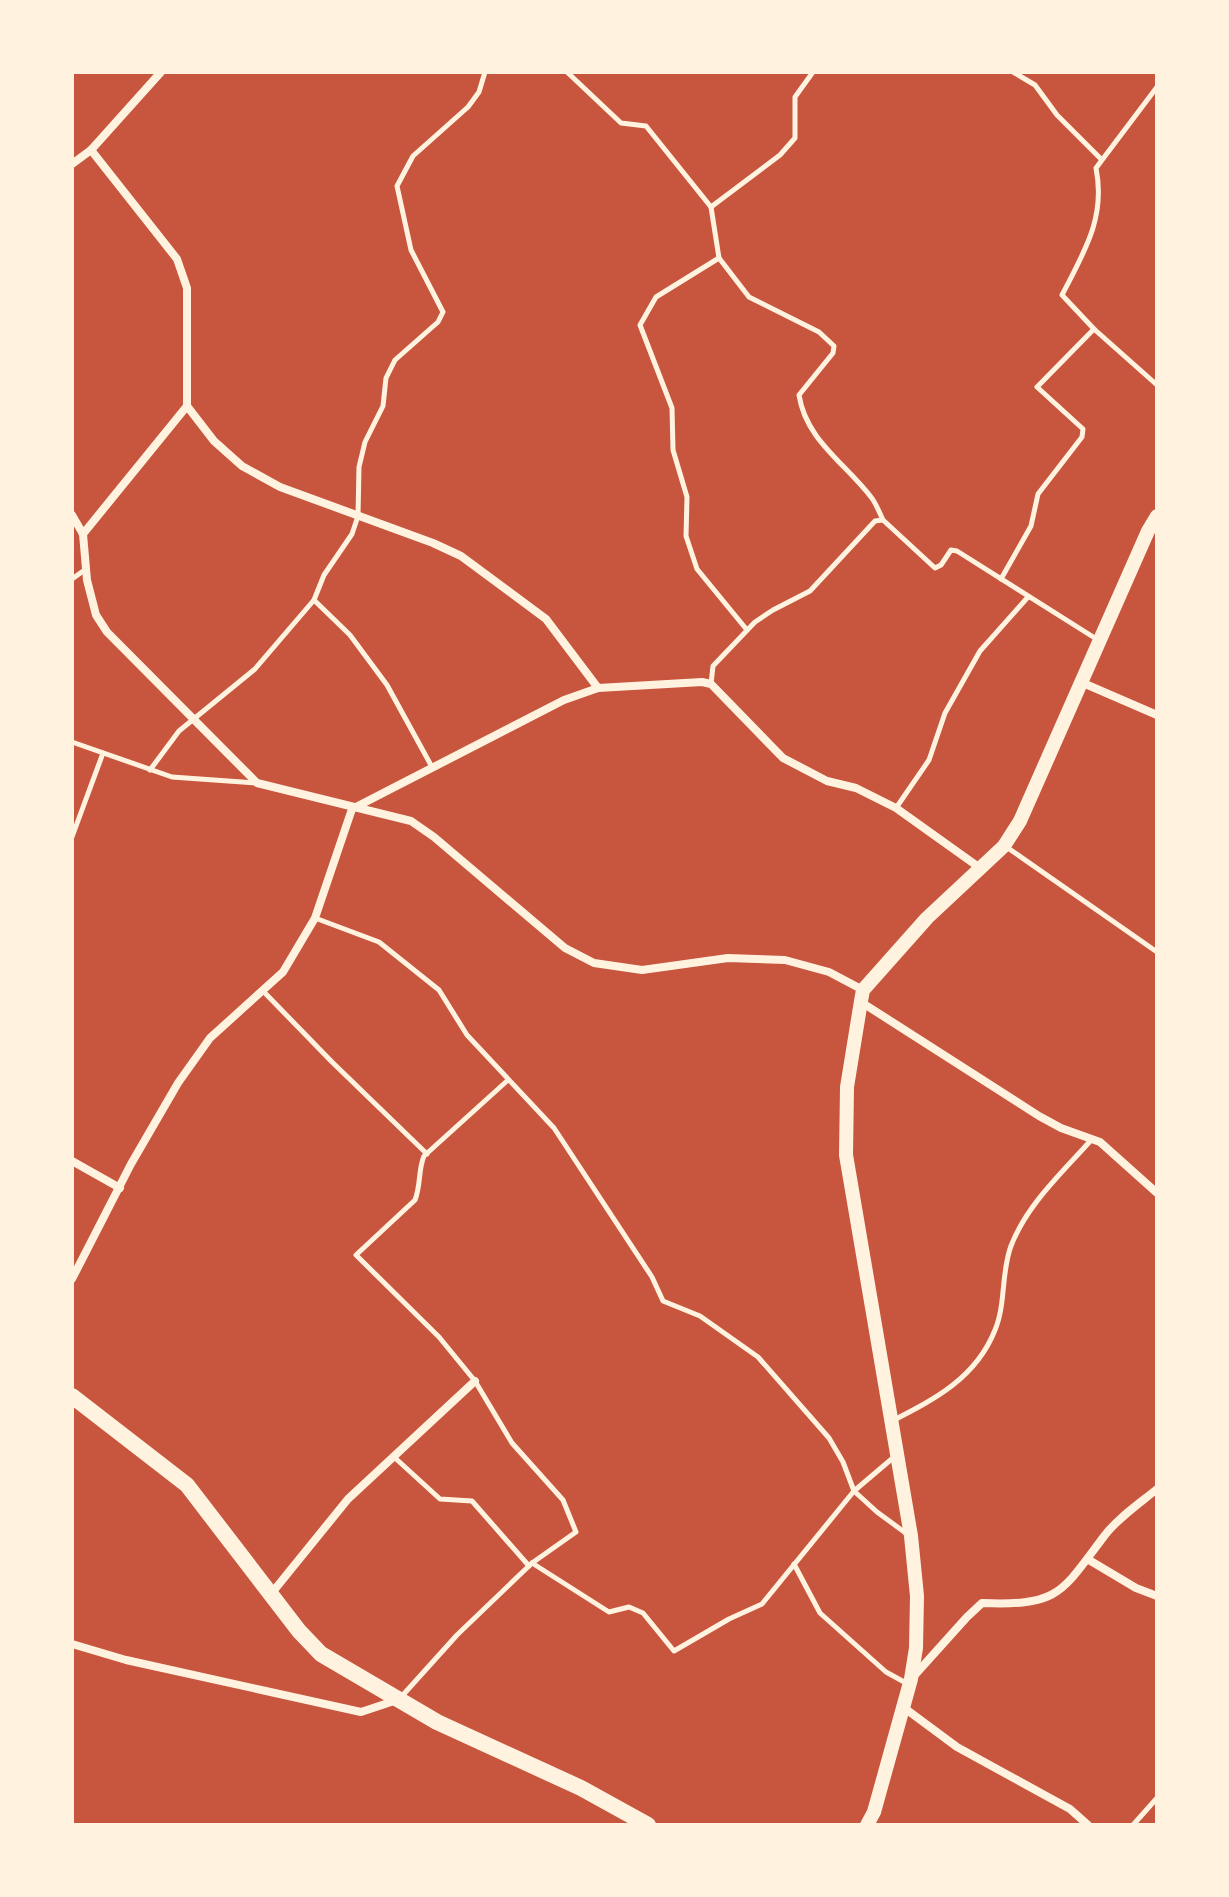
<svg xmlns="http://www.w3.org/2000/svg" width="1229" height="1897" viewBox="0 0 1229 1897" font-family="Roboto,sans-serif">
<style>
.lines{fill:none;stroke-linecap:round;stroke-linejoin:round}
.service{stroke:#fff3e0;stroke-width:5}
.minor{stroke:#fff3e0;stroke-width:8}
.secondary{stroke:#fff3e0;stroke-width:14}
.trunk{stroke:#fff3e0;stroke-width:16}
</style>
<rect width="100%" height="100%" fill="#c8553d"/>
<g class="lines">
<g class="service">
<path d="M567,72L621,123L646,126L711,207L719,258L749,297L819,332L834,346L833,353L799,395C806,440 845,463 871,497C876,503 879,512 883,520"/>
<polyline points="1013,72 1035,85 1057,115 1101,159"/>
<polyline points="711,207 780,155 795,138 795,97 813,72"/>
<polyline points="719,258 656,297 640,325 672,408 673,450 687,497 686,536 697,569 747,630"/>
<polyline points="1094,329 1157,385"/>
<polyline points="72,579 86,569"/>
<path d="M1001,579L1031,526L1038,494L1082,437L1083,429L1037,387L1094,329L1062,295C1084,252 1106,218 1096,168L1157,87"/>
<polyline points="314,600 350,635 387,685 432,767"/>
<polyline points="711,684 713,666 755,622 773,610 810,591 875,521 883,520 935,568 941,565 951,550 957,551 1098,640"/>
<polyline points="72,742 172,777 257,783"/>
<polyline points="150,770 179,731 255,669 314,600 324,575 352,534 358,516 359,467 365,442 383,406 386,378 395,360 438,322 443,312 411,250 397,186 413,156 468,107 479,92 485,72"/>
<polyline points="896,808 929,760 945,713 980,651 1028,597"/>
<polyline points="72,837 103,753"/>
<polyline points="1005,846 1157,952"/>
<polyline points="315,918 379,942 439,990 467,1035 554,1128 652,1277 663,1301 700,1316 758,1357 829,1438 843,1462 854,1491 877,1512 907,1534"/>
<polyline points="263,991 332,1062 427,1154"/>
<path d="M892,1421C935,1399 976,1378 995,1330C1006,1304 1001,1272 1011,1246C1027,1204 1063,1172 1092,1139"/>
<polyline points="394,1457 440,1499 472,1501 529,1566"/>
<polyline points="532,1563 609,1612 629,1607 643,1613 674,1651 729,1619 762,1604 854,1491 894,1457"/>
<polyline points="794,1564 820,1613 886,1672 906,1683"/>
<path d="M402,1696L457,1635L532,1563L576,1532L563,1500L512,1443L475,1381L439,1337L356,1255L415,1200C421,1185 418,1170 424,1156L508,1080"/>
<polyline points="1133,1825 1157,1798"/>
</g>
<g class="minor">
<polyline points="91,150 177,259 187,288 187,406 214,441 242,466 280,487 433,543 461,556 546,619 598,688"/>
<polyline points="72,164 91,150 161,72"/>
<polyline points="72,515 83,534 87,580 96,615 107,632 257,783 411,821 434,837 565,948 594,963 642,970 728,958 785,960 829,972 863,990"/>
<polyline points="83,534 187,406"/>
<polyline points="1083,683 1157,715"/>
<polyline points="861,1002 1039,1116 1061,1128 1100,1142 1157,1193"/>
<polyline points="72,1161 120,1188"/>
<polyline points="72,1279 131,1164 178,1083 210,1038 283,972 315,918 352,809 564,700 598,688 702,682 711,684 783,758 827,781 856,788 896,808 980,868"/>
<polyline points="1089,1560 1136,1588 1157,1596"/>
<polyline points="271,1594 348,1499 475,1381"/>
<polyline points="72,1644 126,1660 361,1712 397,1700"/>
<path d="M913,1677L967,1617L982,1603C1060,1606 1061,1593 1105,1535C1119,1517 1140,1503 1157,1489"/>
<polyline points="903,1707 957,1747 1070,1809 1088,1825"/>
</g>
<polyline class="secondary" points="867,1825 874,1812 911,1679 916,1648 917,1596 911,1536 846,1155 847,1087 861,1001 863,990 927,918 1004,846 1020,821 1148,531 1157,516"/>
<polyline class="trunk" points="72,1396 187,1485 299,1631 321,1654 437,1722 581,1788 648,1825"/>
</g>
<rect width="1229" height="1897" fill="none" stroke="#fff3e0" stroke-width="148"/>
</svg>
